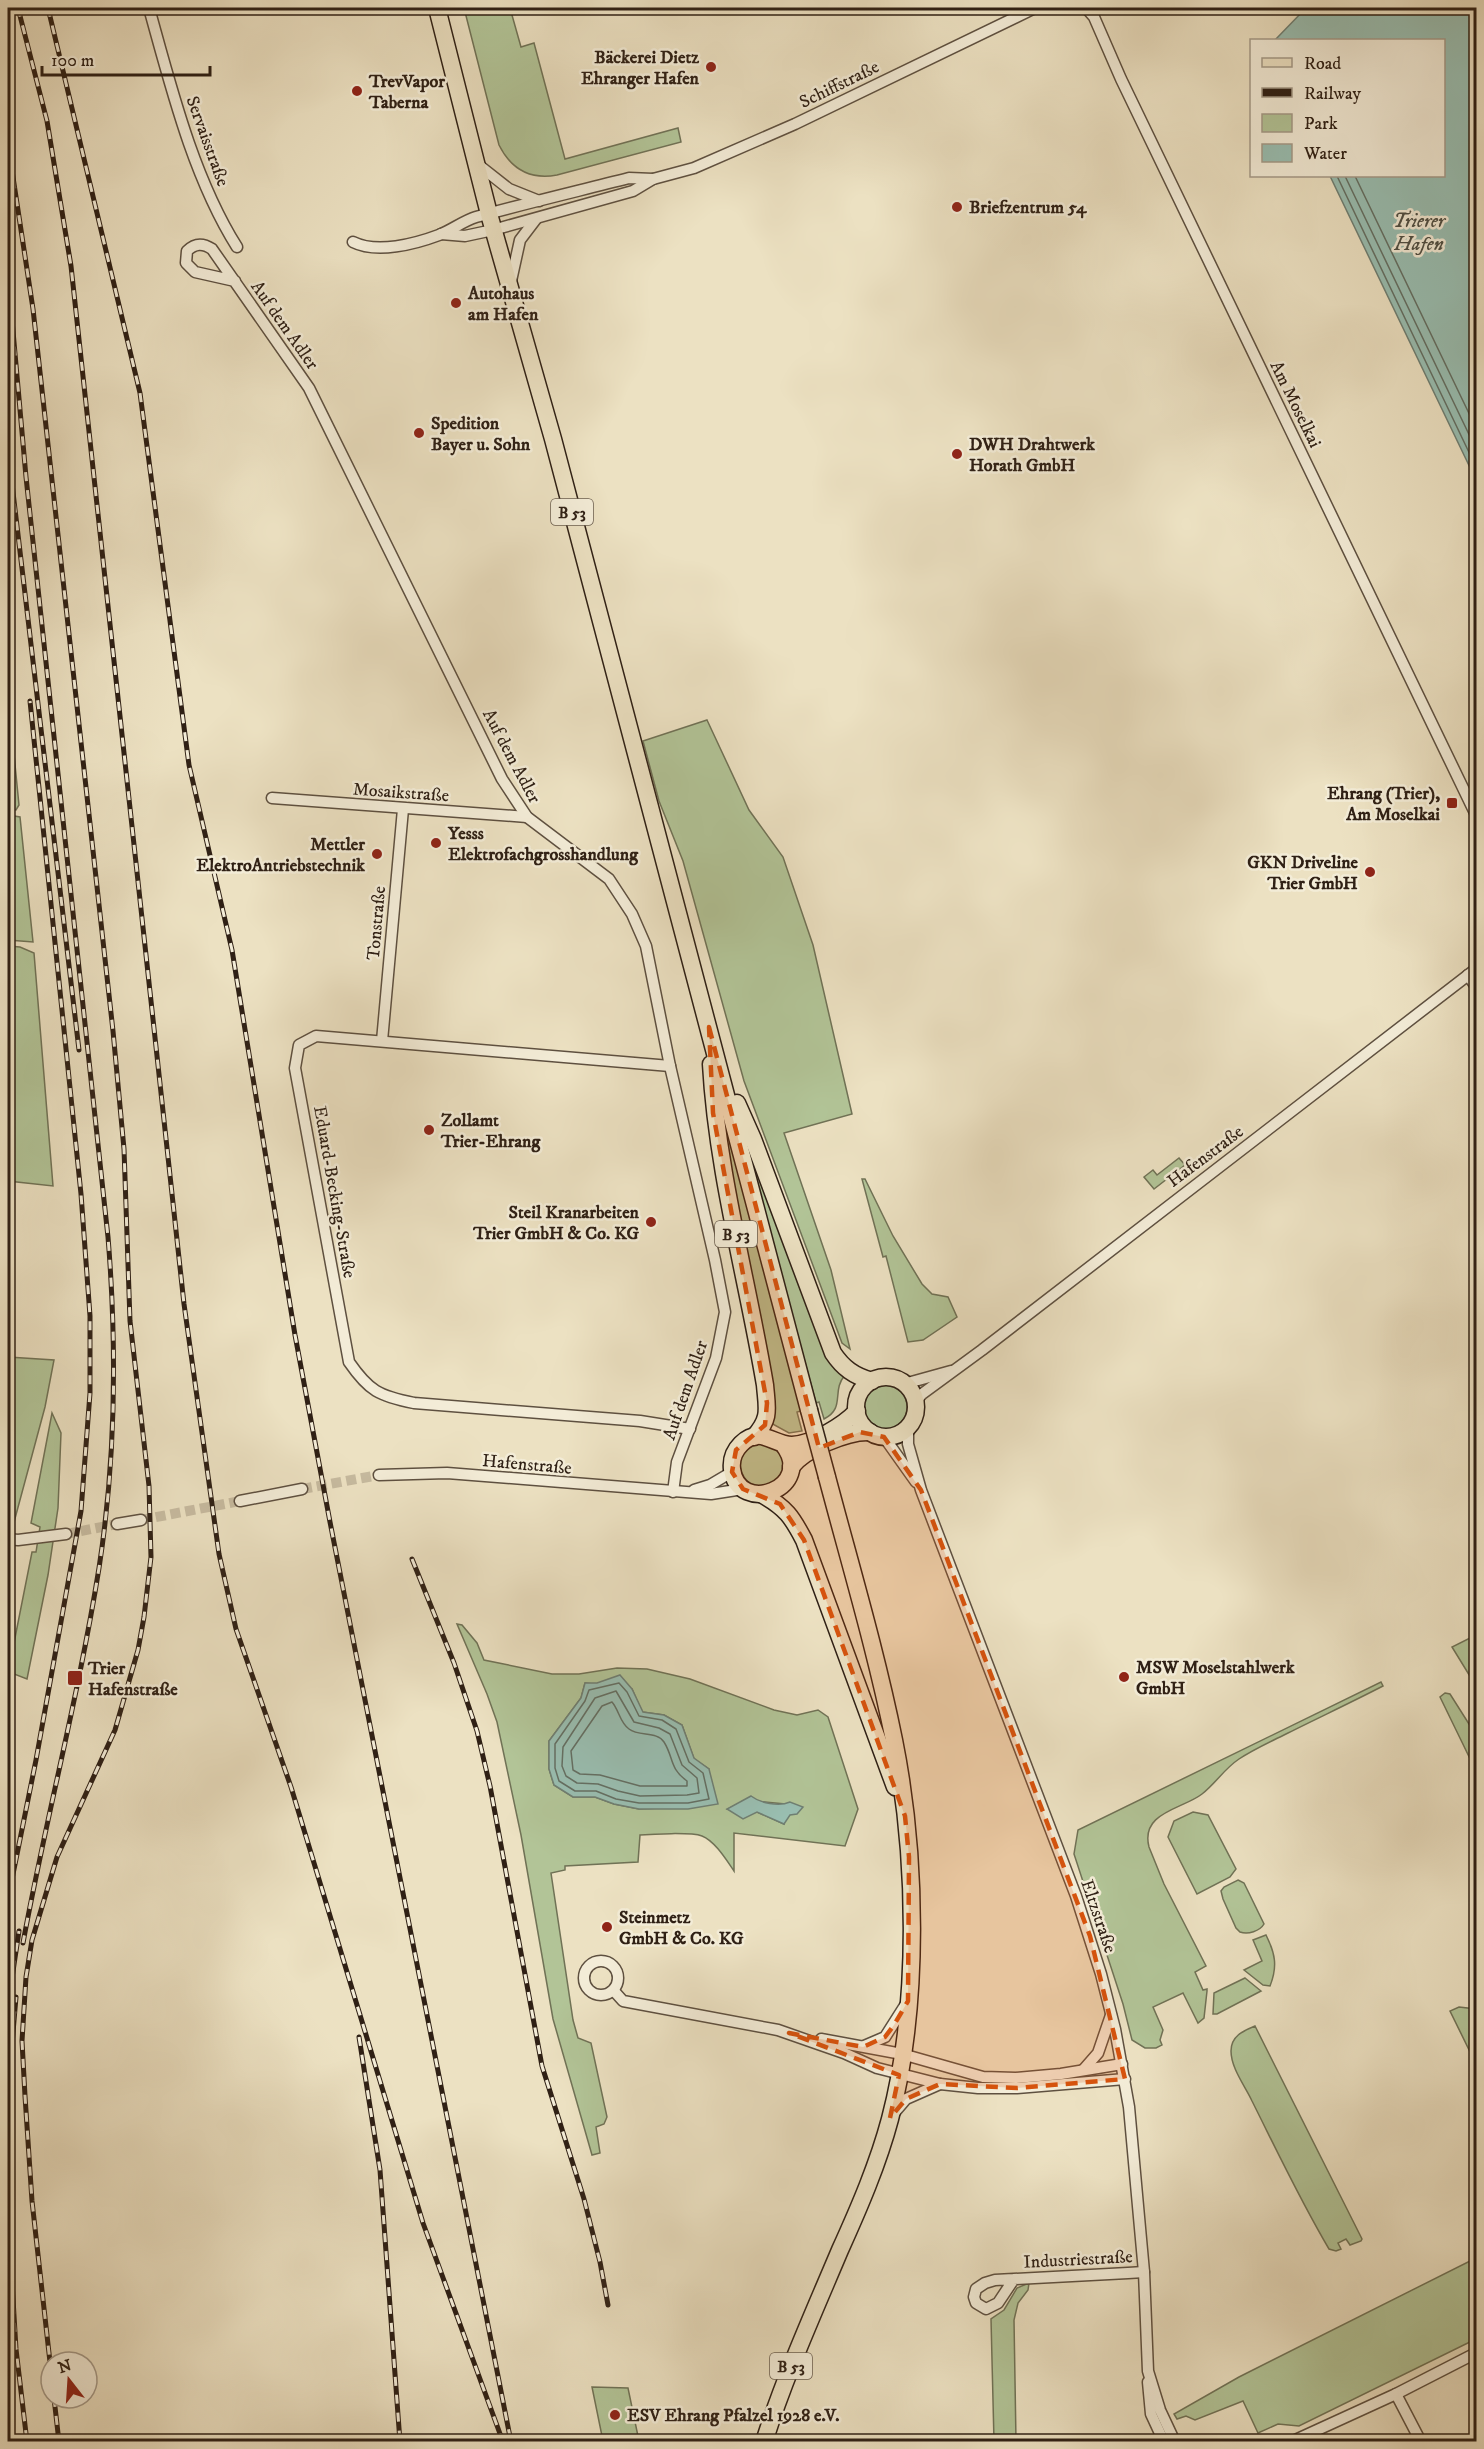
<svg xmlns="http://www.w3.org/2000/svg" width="1484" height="2449" viewBox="0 0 1484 2449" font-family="'IM FELL DW Pica',serif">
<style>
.green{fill:#b2c497;stroke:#707256;stroke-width:1.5;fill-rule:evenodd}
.water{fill:#99beb1;stroke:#6f7f73;stroke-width:1.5}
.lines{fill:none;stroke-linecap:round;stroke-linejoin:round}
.shore{stroke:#646f63;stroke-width:1.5}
.minor-tunnel{stroke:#c6ba9f;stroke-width:10;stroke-dasharray:10 5;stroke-linecap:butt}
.minor-casing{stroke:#5e5040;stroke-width:13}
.primary-casing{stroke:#2f2015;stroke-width:19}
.minor{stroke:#f3ecd7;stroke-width:10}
.primary{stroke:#ece1c2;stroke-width:16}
.rail-casing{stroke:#2f2015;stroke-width:5}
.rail{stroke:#f3ecd7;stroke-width:3;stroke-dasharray:9;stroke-linecap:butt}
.primary-bridge-casing{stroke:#2f2015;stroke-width:19;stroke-linecap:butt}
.primary-bridge{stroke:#ece1c2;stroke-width:16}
.marked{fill:#d6530d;fill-opacity:0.2;stroke:#d6530d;stroke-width:4.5;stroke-dasharray:12 8;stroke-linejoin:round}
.poi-dot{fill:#8f2418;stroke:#f3ecd7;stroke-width:2}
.labels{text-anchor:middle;stroke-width:5;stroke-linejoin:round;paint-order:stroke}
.shield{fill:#f3ecd7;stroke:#6a5d4f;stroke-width:1.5}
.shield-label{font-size:16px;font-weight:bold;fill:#2f2015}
.poi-label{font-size:18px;font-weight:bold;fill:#2f2015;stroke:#f3ecd7;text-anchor:start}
.street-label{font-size:18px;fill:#2f2015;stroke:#f3ecd7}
.water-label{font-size:20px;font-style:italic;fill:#4f4f44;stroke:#f3ecd7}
</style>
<rect width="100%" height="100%" fill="#ece1c2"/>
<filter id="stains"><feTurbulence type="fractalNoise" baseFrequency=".00333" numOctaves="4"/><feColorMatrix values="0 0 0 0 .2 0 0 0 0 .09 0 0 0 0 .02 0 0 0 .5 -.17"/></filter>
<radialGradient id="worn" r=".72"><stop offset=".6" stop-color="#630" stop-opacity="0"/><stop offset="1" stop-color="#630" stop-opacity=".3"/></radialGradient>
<g class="green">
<path d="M464,8H510L521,47L534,43L565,159L678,128L681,142L557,175C530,180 511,169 499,145Z"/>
<polygon points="8,694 19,805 16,810 8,809"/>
<polygon points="707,720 749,810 783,857 813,945 852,1114 784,1133 831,1270 850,1349 842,1343 744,1081 683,861 659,801 643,741"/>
<polygon points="8,815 20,817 33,942 8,940"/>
<polygon points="8,946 20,947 34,953 53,1186 8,1181"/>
<polygon points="724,1117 801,1411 797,1412 802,1431 789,1433 769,1422 721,1118"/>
<path d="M743,1134L845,1375C831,1391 846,1408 824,1419L819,1402L816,1403Z"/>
<polygon points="1179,1158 1185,1165 1154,1189 1144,1177 1153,1170 1157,1175"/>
<polygon points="862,1179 865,1179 893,1236 922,1284 932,1294 948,1297 957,1317 923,1340 908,1342 886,1256 883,1257"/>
<polygon points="8,1357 54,1360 45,1407 13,1526 8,1525"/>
<circle cx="885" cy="1407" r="22"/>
<polygon points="52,1413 61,1433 58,1508 48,1575 27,1679 14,1674 10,1663 32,1552 36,1552 40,1527 31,1523"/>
<path d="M758,1444C773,1445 779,1450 785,1464L779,1481L755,1488C737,1475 732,1453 758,1444Z"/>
<polygon points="8,1555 12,1560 13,1583 8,1632"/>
<path d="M457,1624L462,1625L477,1643L484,1660L552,1674H579L617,1668L647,1669L690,1679L774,1710L797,1715L818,1710L828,1717L858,1809L845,1846L734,1833V1871C727,1861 715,1841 702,1836C691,1832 652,1834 640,1835L638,1862L565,1866V1870L551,1873L573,2020L578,2038L591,2043L607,2117L604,2124L596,2127L600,2153L592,2155L553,2019L521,1835L497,1722L487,1694ZM585,1683L632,1689L642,1712L664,1715L682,1725L694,1759L709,1769L662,1808L639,1809L614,1804L595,1797H573L554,1785L549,1769V1741L581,1698ZM745,1800L785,1804L784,1824L757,1812L728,1809Z"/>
<polygon points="1476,1635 1476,1686 1452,1647"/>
<path d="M1381,1682L1383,1686C1352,1702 1320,1717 1288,1733C1272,1741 1254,1749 1239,1759C1224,1769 1216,1783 1202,1794C1183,1809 1140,1812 1149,1847L1164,1884L1206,1966L1195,1972L1203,1990L1207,1989V1991L1204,2018L1198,2023L1183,1993L1153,2007L1163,2030L1160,2040L1162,2045L1156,2048H1145L1132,2040L1123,2004L1074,1854L1078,1830Z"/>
<polygon points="1445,1693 1450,1694 1476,1735 1476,1771 1440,1697"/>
<polygon points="1193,1812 1208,1815 1236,1869 1230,1877 1197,1894 1168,1837 1174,1821"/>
<path d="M1238,1880L1244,1883L1264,1924C1260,1931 1248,1935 1240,1932L1236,1928L1223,1899L1221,1891L1224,1887Z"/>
<path d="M1266,1935C1275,1953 1278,1966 1270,1986L1263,1985L1244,1970L1262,1961L1253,1940Z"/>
<polygon points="1245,1978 1261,1991 1217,2014 1213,2014 1214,1993"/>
<polygon points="1459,2007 1476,2009 1476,2059 1474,2060 1450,2011"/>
<path d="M1255,2026L1362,2239L1361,2241L1350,2245L1346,2239L1338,2243L1341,2249L1336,2251L1329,2249C1301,2202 1277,2151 1252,2101C1245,2086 1231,2068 1231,2051C1231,2036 1243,2031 1255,2026Z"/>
<polygon points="1476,2258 1476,2339 1299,2426 1278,2424 1258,2433 1243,2401 1195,2420 1186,2416 1177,2419 1174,2414 1239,2377"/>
<polygon points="1029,2283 1028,2290 1018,2303 1014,2320 1016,2441 994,2441 991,2319 1004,2310 1017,2288"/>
<polygon points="592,2387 628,2388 639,2441 603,2441"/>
</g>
<g class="water">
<polygon points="1306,8 1476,8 1476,480 1330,176 1444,176 1444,40 1275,40"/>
<polygon points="620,1675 632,1689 643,1712 664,1715 682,1725 694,1758 709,1769 718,1804 688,1809 639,1809 614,1804 595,1797 573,1797 554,1785 549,1769 549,1741 581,1698 585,1683 597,1683"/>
<path d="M751,1796C760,1803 779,1807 790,1802L803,1807L797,1814L790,1815L784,1824L757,1812L743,1819L727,1809Z"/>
</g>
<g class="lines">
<g class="shore">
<polyline points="1337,176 1476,467"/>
<polyline points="1345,176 1476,449"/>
<polyline points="1355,176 1476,428"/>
<polygon points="619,1683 627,1692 639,1716 662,1720 676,1729 689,1762 703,1773 709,1799 688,1803 639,1803 616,1799 596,1791 575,1791 559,1781 555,1768 555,1744 585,1701 589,1690"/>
<polygon points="616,1691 634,1722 659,1728 670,1734 682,1765 697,1778 699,1793 687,1795 640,1796 618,1791 598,1784 577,1783 566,1776 562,1766 563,1747 595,1698"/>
<path d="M612,1702C619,1710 620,1723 629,1729C639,1737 657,1731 664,1742C674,1758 669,1768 687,1781V1786H640L600,1775L580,1774L573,1770L571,1751L602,1706Z"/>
</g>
<g class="minor-tunnel">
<polyline points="302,1489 379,1475"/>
<polyline points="141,1520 240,1501"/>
<polyline points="66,1534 117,1524"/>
</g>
<defs>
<g id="minor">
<path d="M149,8C171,87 193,177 237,247"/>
<polyline points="1086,8 1094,17 1121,79 1476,815"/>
<polyline points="476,163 509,189 539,201"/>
<polyline points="441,234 465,236 493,230 633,191 653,179 694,168 795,124 1035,8"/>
<path d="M353,242C377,254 415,244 439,235C452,230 463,221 476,217C527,203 578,191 629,178L653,179"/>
<path d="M235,281L195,272L186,263L187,251C195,243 203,243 212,249L309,388L502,779L527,817L609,879L632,914L646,946L670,1066L715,1260L725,1312L716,1358L677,1462L673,1492"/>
<polyline points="511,281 520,240 536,219"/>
<polyline points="272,798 527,817"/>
<polyline points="1468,975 1476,987"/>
<polyline points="382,1041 403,809"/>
<path d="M670,1066L316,1036L299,1045L295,1068L349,1362C369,1391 379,1396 414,1403L640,1421L690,1429"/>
<polyline points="904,1384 951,1371"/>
<polyline points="915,1402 922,1394 982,1350 1476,969"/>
<polyline points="908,1427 908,1444 921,1490 1076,1896 1101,1974 1115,2029 1129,2107 1144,2272 1148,2371 1160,2410 1175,2442"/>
<polyline points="884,1437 916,1482"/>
<polyline points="379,1475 447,1473 711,1494 743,1489"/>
<polyline points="694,1490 710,1485 732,1472"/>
<polyline points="240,1501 302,1489"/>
<polyline points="117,1524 141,1520"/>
<polyline points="8,1539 18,1540 66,1534"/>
<circle cx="601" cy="1978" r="17"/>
<polyline points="614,1991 623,2001 778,2030 844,2053 877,2068 940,2084 978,2088 1017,2088 1125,2079"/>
<polyline points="821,2039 902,2054 983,2077 1016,2078 1061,2074 1122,2064"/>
<polyline points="864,2046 885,2037 906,2004"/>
<polyline points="1084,2069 1098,2053 1111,2015"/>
<polyline points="894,2113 906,2099 940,2084"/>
<polyline points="1014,2279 998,2303 986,2309 976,2303 974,2297 976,2289 985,2283 995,2280 1128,2273 1144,2272"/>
<polyline points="1148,2382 1151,2414 1164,2442"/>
<polyline points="1291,2442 1396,2394"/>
<polyline points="1421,2442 1396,2394 1476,2353"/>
</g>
<g id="primary">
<polyline points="437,8 489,214 553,439 809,1410"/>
<path d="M711,1064C717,1172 747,1278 765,1385C767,1409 771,1418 754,1437"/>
<path d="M737,1103L753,1139L833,1353C843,1368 854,1376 872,1381"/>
<circle cx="886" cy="1407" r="30"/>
<path d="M783,1444C817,1488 738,1517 732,1469C731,1460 734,1451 741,1444C760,1425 773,1445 792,1445C812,1444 843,1426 857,1411"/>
<path d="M791,1467C805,1449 847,1431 870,1432"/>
<path d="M763,1495C786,1508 792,1517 804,1540L895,1787"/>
<path d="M764,2442C785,2376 813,2314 840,2250C859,2208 878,2164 890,2119C920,2005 917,1855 894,1740C876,1651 850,1564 827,1477"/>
</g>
</defs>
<use href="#minor" class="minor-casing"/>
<use href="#primary" class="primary-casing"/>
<use href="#minor" class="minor"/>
<use href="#primary" class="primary"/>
<defs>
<g id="rail">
<polyline points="18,8 47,121 71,266 184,1304 219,1554 236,1629 291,1787 423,2223 503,2442"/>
<polyline points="48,8 140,393 189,765 232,950 295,1335 330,1522 511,2442"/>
<polyline points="8,144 33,309 113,1031 124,1149 130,1321 149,1486 151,1557 144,1617 138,1650 115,1730 57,1857 32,1940 26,1977 22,2041 25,2096 32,2201 51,2371"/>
<polyline points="8,260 9,282"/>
<path d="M8,275L26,477L108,1237C117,1348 116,1458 99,1568C79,1694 46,1818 23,1943"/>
<polyline points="8,450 79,1050"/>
<polyline points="412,1559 454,1663 477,1731 490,1786 542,2066 584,2199 600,2262 608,2305"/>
<polyline points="8,1899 36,1760 81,1511 90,1393 90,1316 81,1194 30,701"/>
<polyline points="8,2005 19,1931"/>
<polyline points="359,2037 380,2170 400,2442"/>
<polyline points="8,2092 16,1997"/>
<polyline points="8,2215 16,2349 27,2442"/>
<polyline points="54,2398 59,2442"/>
</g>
</defs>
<use href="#rail" class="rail-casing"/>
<use href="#rail" class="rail"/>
<defs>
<polyline id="primary-bridge" points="809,1410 827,1477"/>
</defs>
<use href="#primary-bridge" class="primary-bridge-casing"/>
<use href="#primary-bridge" class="primary-bridge"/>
</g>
<path class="marked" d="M709,1027L819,1448L860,1432L884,1437L921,1490L1090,1936L1125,2079L1017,2088L940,2084L906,2099L890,2118L899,2075L789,2033L863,2047L885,2037L894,2025L908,2001L909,1857L905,1816L804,1540L780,1504L743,1489L732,1472L736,1450L765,1425L767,1403L713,1113Z"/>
<g class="poi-dot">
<circle cx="711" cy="67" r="6"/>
<circle cx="357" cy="91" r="6"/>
<circle cx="957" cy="207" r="6"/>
<circle cx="456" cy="303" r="6"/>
<circle cx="419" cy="433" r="6"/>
<circle cx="957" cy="454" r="6"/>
<rect x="1446" y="797" width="12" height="12" rx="3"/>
<circle cx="436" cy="843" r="6"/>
<circle cx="377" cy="854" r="6"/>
<circle cx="1370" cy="872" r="6"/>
<circle cx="429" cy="1130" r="6"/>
<circle cx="651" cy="1222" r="6"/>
<circle cx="1124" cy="1677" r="6"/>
<rect x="67" y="1670" width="16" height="16" rx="3"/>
<circle cx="607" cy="1927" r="6"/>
<circle cx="615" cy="2415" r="6"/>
</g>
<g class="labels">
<g class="shield">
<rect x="551" y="499" width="42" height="26" rx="4.5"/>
<rect x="715" y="1221" width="42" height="26" rx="4.5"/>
<rect x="770" y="2353" width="42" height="26" rx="4.5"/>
</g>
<g class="shield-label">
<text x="572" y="518">B 53</text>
<text x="736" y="1240">B 53</text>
<text x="791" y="2372">B 53</text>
</g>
<g class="poi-label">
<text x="699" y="63" text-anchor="end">Bäckerei Dietz<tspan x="699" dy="21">Ehranger Hafen</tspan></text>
<text x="369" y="87">TrevVapor<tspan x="369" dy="21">Taberna</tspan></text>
<text x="969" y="213">Briefzentrum 54</text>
<text x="468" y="299">Autohaus<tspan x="468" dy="21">am Hafen</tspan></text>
<text x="431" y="429">Spedition<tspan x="431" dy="21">Bayer u. Sohn</tspan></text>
<text x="969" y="450">DWH Drahtwerk<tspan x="969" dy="21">Horath GmbH</tspan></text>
<text x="1440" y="799" text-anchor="end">Ehrang (Trier),<tspan x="1440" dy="21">Am Moselkai</tspan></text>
<text x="448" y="839">Yesss<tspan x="448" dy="21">Elektrofachgrosshandlung</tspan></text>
<text x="365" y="850" text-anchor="end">Mettler<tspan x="365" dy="21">ElektroAntriebstechnik</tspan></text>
<text x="1358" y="868" text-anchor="end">GKN Driveline<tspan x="1358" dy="21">Trier GmbH</tspan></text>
<text x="441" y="1126">Zollamt<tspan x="441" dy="21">Trier-Ehrang</tspan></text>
<text x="639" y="1218" text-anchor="end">Steil Kranarbeiten<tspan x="639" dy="21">Trier GmbH &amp; Co. KG</tspan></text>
<text x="1136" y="1673">MSW Moselstahlwerk<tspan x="1136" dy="21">GmbH</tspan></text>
<text x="88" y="1674">Trier<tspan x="88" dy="21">Hafenstraße</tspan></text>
<text x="619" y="1923">Steinmetz<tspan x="619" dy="21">GmbH &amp; Co. KG</tspan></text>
<text x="627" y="2421">ESV Ehrang Pfalzel 1928 e.V.</text>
</g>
<g class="street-label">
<text transform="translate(839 84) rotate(-26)" y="6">Schiffstraße</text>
<text transform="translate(208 141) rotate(70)" y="6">Servaisstraße</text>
<text transform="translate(285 325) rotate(55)" y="6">Auf dem Adler</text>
<text transform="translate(1296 404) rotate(64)" y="6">Am Moselkai</text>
<text transform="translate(512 756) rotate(62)" y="6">Auf dem Adler</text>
<text transform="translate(401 792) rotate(4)" y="6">Mosaikstraße</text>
<text transform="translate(376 923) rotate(-85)" y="6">Tonstraße</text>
<text transform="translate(1205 1156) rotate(-37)" y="6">Hafenstraße</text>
<text transform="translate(335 1192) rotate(80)" y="6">Eduard-Becking-Straße</text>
<text transform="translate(685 1390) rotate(-71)" y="6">Auf dem Adler</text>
<text transform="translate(527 1464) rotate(5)" y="6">Hafenstraße</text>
<text transform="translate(1099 1916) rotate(71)" y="6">Eltzstraße</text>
<text transform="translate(1078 2259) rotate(-3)" y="6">Industriestraße</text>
</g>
<g class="water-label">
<text x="1419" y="227">Trierer<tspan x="1419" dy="23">Hafen</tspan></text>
</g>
</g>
<rect width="1484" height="2449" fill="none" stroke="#ece1c2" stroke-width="30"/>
<rect x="9" y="9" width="1466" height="2431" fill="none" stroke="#2f2015" stroke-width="3"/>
<rect x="15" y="15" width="1454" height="2419" fill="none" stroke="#2f2015" stroke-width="1.5"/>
<rect x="1250" y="39" width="195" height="138" fill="#f3ecd7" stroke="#a59a89" stroke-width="1.5"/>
<rect x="1262" y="58" width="30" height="9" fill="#ece1c2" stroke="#a59a89" stroke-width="1.5"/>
<text x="1304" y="69" font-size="18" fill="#2f2015">Road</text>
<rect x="1262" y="88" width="30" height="9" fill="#2f2015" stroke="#a59a89" stroke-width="1.5"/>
<text x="1304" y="99" font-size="18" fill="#2f2015">Railway</text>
<rect x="1262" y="114" width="30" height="18" fill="#b2c497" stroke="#a59a89" stroke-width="1.5"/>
<text x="1304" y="129" font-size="18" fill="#2f2015">Park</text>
<rect x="1262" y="144" width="30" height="18" fill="#99beb1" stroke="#a59a89" stroke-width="1.5"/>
<text x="1304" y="159" font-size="18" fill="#2f2015">Water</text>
<g transform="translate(69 2380) rotate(343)"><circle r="28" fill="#f3ecd7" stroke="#a59a89" stroke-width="1.5"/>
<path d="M0-4.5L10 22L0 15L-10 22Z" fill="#8f2418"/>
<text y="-9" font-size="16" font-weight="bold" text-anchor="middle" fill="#2f2015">N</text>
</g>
<path d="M42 66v9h168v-9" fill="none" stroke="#2f2015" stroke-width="3"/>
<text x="51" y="66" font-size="18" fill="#2f2015" stroke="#f3ecd7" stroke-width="4.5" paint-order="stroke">100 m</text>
<rect width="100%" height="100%" filter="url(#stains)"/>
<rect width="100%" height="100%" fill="url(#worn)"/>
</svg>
